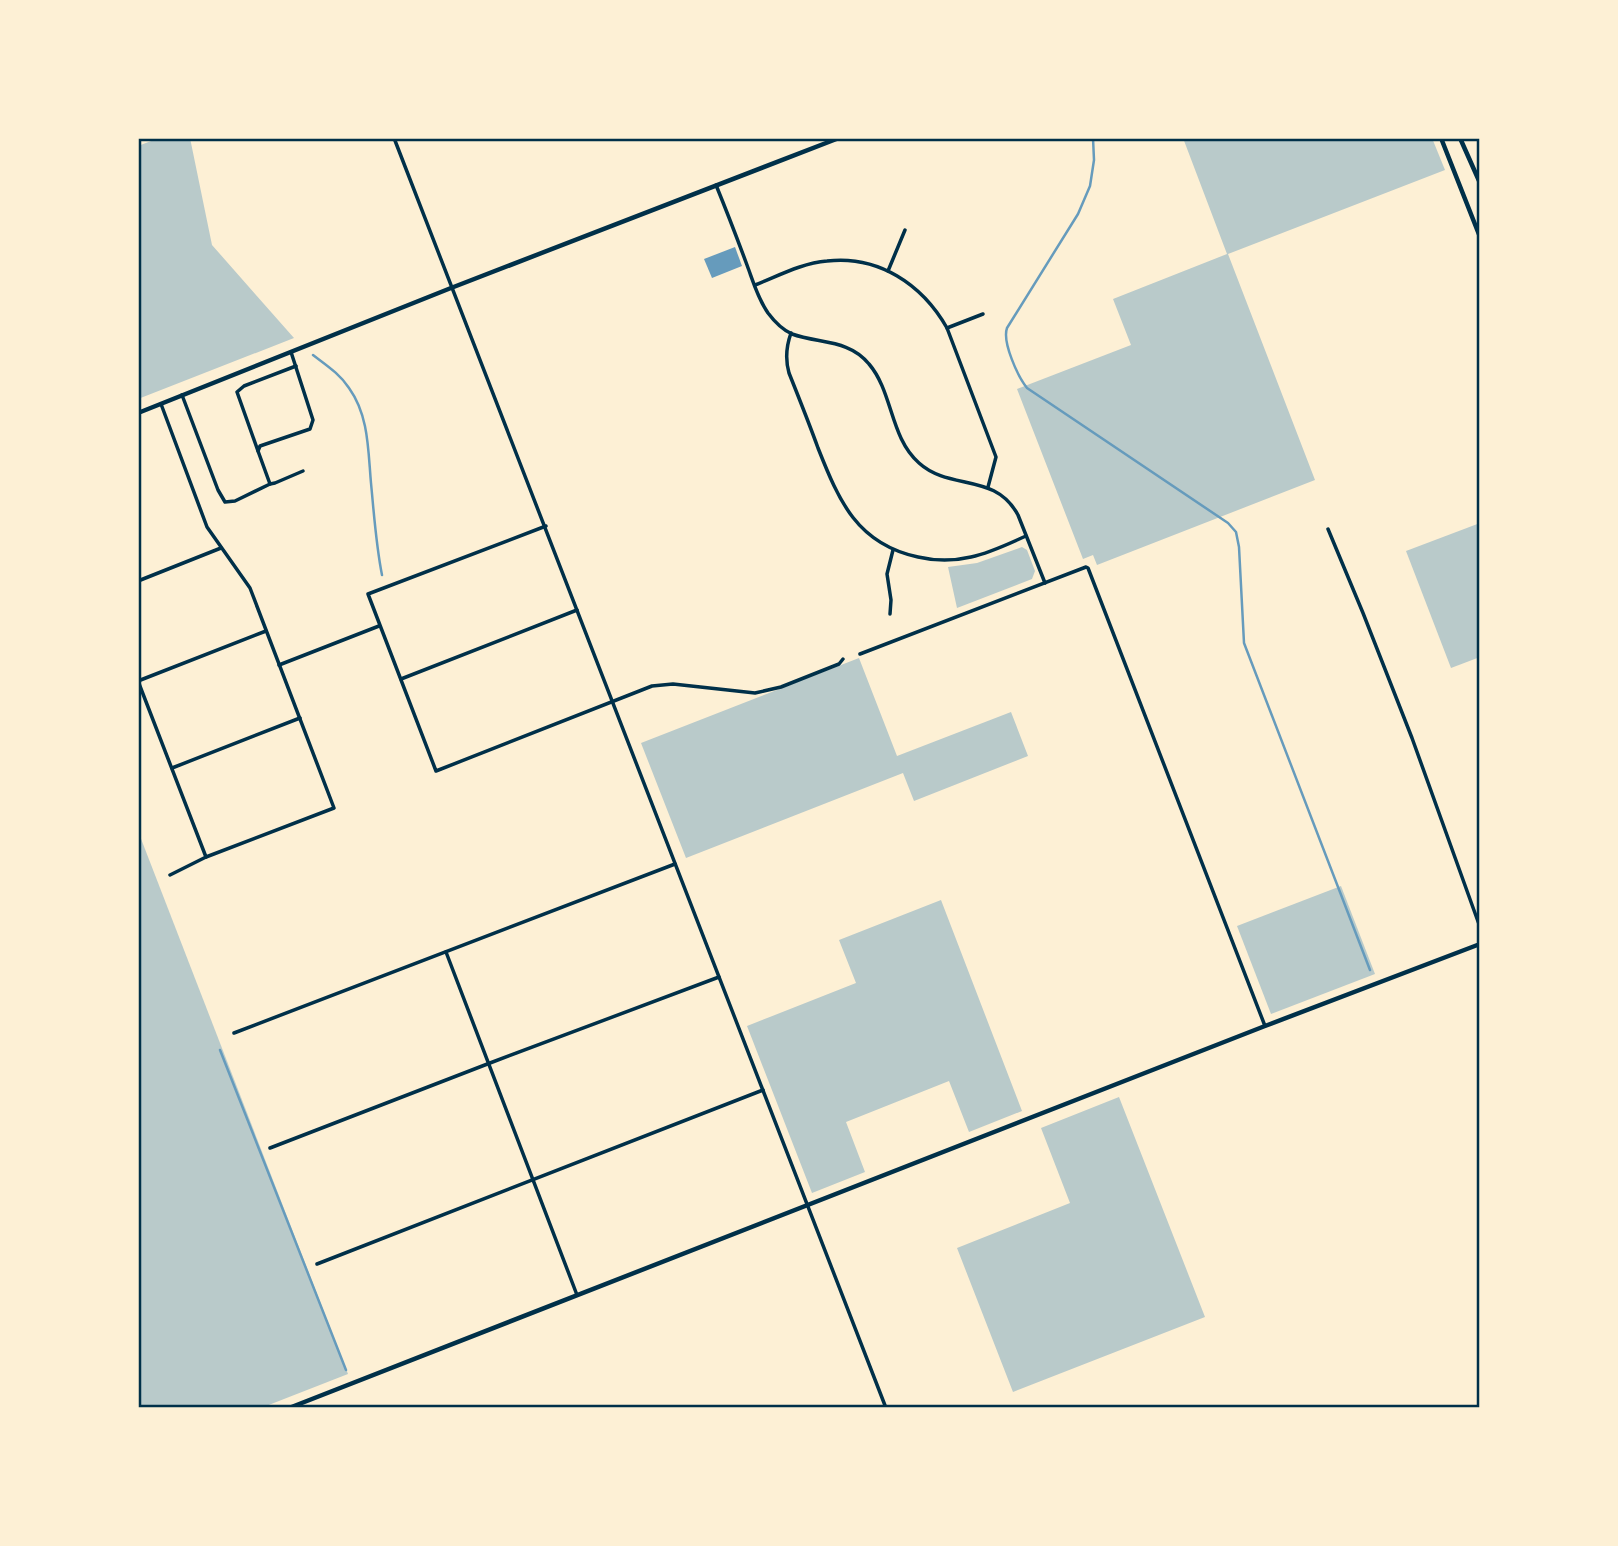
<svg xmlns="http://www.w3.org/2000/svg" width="1618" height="1546" viewBox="0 0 1618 1546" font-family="'Work Sans',sans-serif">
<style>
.green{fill:#b9caca}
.water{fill:#669bbc}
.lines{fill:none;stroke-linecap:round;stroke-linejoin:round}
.stream{stroke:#669bbc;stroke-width:2.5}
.minor{stroke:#003049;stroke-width:3.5}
.secondary{stroke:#003049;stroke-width:4.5}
.neatline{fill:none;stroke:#003049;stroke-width:2.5}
</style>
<rect width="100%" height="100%" fill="#fdf0d5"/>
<g class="green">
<polygon points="159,138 190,138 212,245 294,338 138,399 138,146"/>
<polygon points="1183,138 1432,138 1445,170 1228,254 1315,480 1097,565 1093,555 1083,559 1017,389 1131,345 1113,299 1227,254"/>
<polygon points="1480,523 1480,657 1451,668 1406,551"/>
<polygon points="1022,547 1027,550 1035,571 1032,579 957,608 948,567 977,563"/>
<polygon points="859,658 897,756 1011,712 1028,756 914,801 903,773 686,858 641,743"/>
<polygon points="138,831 348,1374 261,1408 138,1408"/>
<polygon points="1341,886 1375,974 1271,1014 1237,926"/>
<polygon points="941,900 1022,1111 969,1132 949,1081 846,1122 865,1172 812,1193 747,1026 856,983 839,940"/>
<polygon points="1119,1097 1205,1317 1013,1392 957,1248 1070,1203 1041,1128"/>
</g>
<polygon class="water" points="735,247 742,266 712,278 704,259"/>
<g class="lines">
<g class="stream">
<path d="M1093,138L1094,160L1090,186L1078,214L1007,328C1002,342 1018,377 1027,388L1228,523L1236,532L1239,547L1244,643L1370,970"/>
<path d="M313,355C326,365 340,374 349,388C369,416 368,450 371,483C374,514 376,545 382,575"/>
<polyline points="220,1050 346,1370"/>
</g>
<g class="minor">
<polyline points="394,138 886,1408"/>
<path d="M716,185C727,212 737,238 747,265C753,281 758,299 768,313C774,321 783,330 792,334C819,344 849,339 869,364C893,392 890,438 919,463C950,491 995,472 1018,515L1045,583"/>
<polyline points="888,271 905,230"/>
<path d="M755,285C778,276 802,263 827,261C878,255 922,284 947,328L996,457L988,487"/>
<polyline points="947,328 983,314"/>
<path d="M791,333C786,347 785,359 789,373C799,398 809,423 818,448C839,501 857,544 918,557C935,561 954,561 971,557C990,553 1008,544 1026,536"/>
<polyline points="291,352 313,420 310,429 260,446 258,451 270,484 275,483 303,471"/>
<polyline points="182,395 218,490 225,502 235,501 270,484"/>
<polyline points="161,404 207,527 250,588 334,808 206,857 170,875"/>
<polyline points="258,451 237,392 244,386 296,366"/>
<polyline points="546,526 368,594 436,771 652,686 673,684 755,693 781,687 839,664 843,659"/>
<polyline points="1328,529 1363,613 1412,738 1480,927"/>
<polyline points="138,581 221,548"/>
<polyline points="890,614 891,600 887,574 893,550"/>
<polyline points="860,654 1086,567 1088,568 1265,1026"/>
<polyline points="279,665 379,626"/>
<polyline points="401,679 577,610"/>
<polyline points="172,768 300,718"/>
<polyline points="206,857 138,681 266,631"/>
<polyline points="446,952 577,1295"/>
<polyline points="234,1033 675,864"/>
<polyline points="270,1148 490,1063 719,977"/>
<polyline points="317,1264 763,1090"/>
</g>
<g class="secondary">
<polyline points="1441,138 1480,237"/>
<polyline points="1460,138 1480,183"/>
<polyline points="138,413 451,288 839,138"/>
<polyline points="289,1408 1265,1026 1480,944"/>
</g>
</g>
<rect width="1618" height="1546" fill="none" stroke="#fdf0d5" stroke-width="280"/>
<rect x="140" y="140" width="1338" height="1266" class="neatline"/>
</svg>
